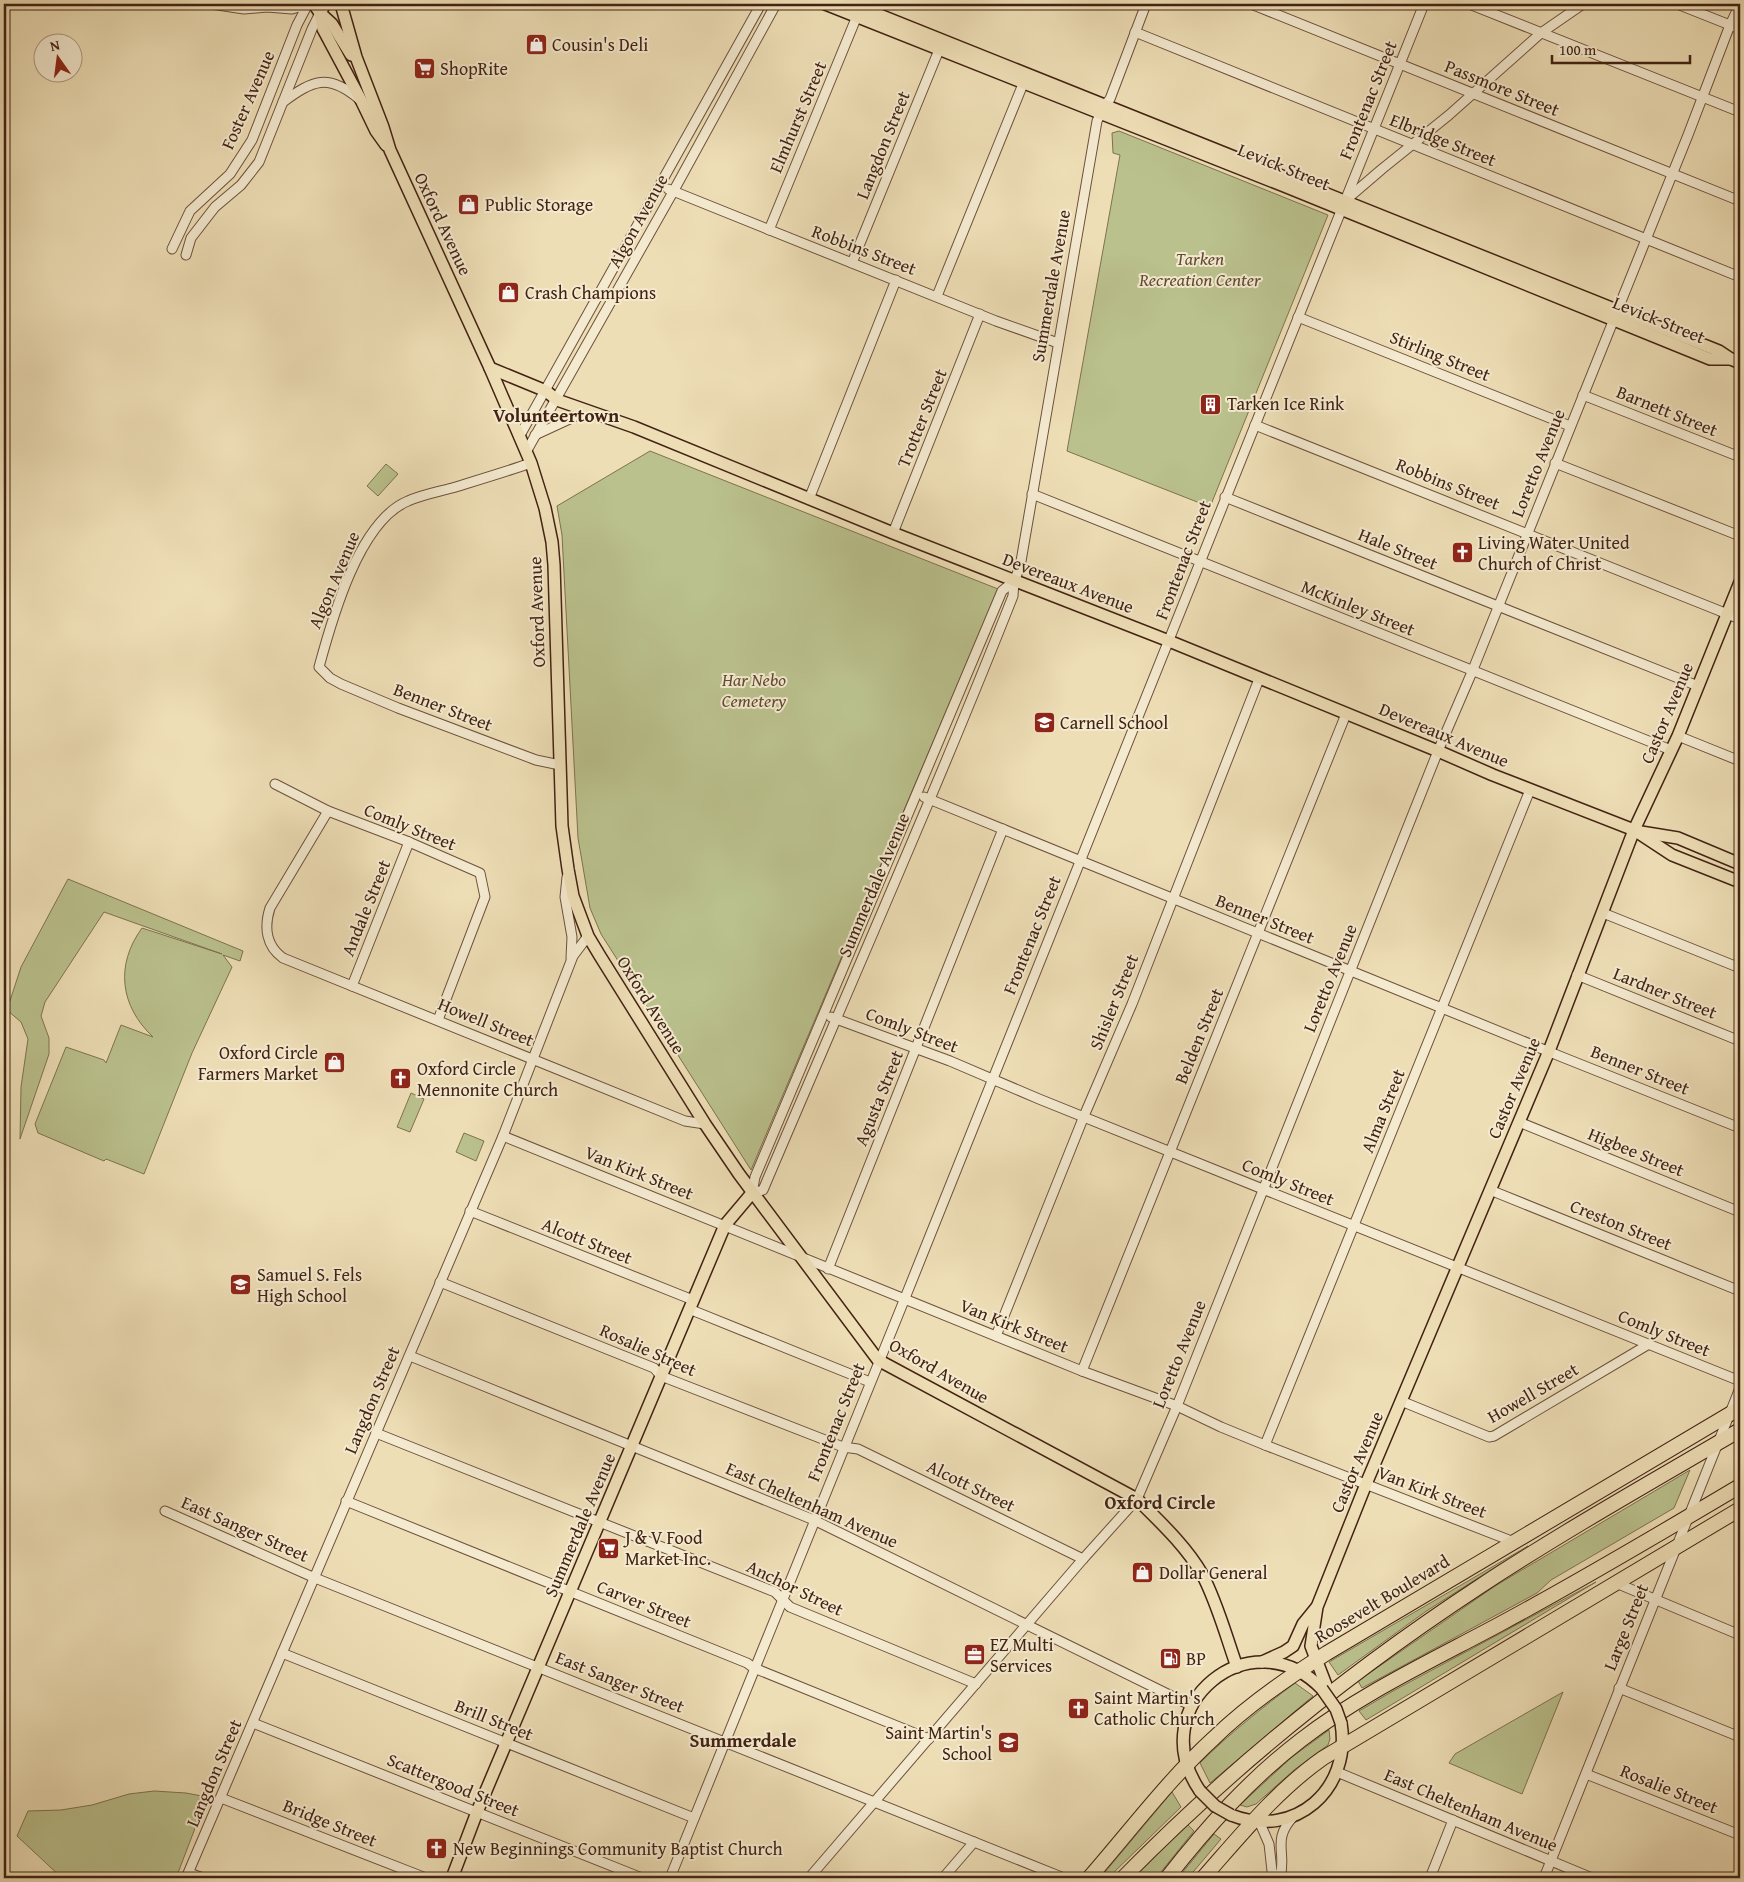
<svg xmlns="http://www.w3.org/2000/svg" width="1744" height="1882" viewBox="0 0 1744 1882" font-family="'Gentium Book Plus',serif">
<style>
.green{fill:#bac18d;stroke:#7e7250}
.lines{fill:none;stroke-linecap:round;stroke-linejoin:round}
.minor-casing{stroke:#6d513c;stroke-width:11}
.major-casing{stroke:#422213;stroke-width:14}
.highway-casing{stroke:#422213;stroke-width:16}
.minor{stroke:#f4ead0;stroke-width:9}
.major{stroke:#eedeb6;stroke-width:11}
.highway{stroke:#eedeb6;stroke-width:14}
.major-bridge-casing{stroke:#422213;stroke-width:14;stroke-linecap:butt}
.major-bridge{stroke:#eedeb6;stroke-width:11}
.labels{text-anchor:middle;stroke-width:4;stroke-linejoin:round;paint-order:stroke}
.poi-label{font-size:18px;fill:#422213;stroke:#f4ead0;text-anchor:start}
.street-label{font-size:18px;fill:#422213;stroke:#f4ead0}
.park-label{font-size:18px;font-style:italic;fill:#604a32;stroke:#f4ead0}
.neighbourhood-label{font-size:19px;font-weight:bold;fill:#422213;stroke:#f4ead0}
</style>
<rect width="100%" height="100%" fill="#eedeb6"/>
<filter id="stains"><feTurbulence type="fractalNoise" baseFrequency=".004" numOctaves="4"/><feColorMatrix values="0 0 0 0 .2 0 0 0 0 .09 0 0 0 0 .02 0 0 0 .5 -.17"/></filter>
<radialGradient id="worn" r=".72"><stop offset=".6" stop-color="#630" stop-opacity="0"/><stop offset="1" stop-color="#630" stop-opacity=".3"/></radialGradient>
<g class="green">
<polygon points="1119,131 1328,215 1210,507 1067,451 1120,155 1113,153 1112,133"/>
<polygon points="650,451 998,589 751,1170 601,934 590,908 578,838 562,535 557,506"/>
<polygon points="386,464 398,474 378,496 367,486"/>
<path d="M68,879L243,951L240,961L223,955L232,967L192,1053L144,1174L106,1159L104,1161L38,1133L35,1124L66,1047L104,1060L106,1063L121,1025L153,1037C120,1006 115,965 142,928L222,954L104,912L45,1002L41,1016L49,1038V1054L20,1139L21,1087L28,1039L21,1022L7,1010L21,967Z"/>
<polygon points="411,1093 424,1099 410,1132 397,1127"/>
<polygon points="464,1133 484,1141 476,1161 456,1152"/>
<polygon points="1690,1470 1674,1508 1551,1580 1537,1593 1362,1688 1358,1681 1495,1586"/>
<polygon points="1528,1546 1425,1612 1338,1675 1329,1662"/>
<polygon points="1596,1582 1366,1720 1359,1711 1393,1691"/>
<path d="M1295,1683L1313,1696L1210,1783L1200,1763C1230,1733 1262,1708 1295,1683Z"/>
<polygon points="1563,1692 1522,1794 1449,1763 1455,1754"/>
<polygon points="1329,1730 1330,1739 1328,1745 1294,1770 1256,1804 1247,1807 1240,1805 1292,1757"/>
<polygon points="154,1791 186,1793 207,1797 176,1878 62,1878 17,1836 28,1811 61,1810 92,1805 129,1794"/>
<polygon points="1172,1792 1181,1807 1108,1878 1100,1878"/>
<polygon points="1187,1824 1194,1831 1156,1878 1132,1878"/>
<polygon points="1214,1834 1221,1839 1188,1878 1178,1878"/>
</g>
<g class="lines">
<defs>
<g id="minor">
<polyline points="211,4 244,9 267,7 292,9 307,5"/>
<polyline points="1251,4 1740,201"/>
<polyline points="1469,4 1740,112"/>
<polyline points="1677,4 1740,29"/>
<polyline points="1135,32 1740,277"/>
<path d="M283,102C313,80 328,73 359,99"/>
<polyline points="668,189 996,321 1058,343"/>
<polyline points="1347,199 1382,169 1449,115 1541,33 1583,4"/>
<polyline points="769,230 857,16"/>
<polyline points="172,249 190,211 230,174 252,140 297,25 308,4"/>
<polyline points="186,255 191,238 215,207 241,185 259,162 312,29 320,13"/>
<polyline points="852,263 941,45"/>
<polyline points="937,296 1023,84"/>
<polyline points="1298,317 1570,426"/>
<polyline points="1583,395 1740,457"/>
<polyline points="1255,425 1740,619"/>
<polyline points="535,435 587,411"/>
<polyline points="519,437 761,4"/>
<polyline points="526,452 673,192 776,4"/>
<path d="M531,463C505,472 478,480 452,488C437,492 421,495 408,501C359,521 332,619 319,667L330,678L341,684L398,708L536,760L560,765"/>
<polyline points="1555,463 1740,536"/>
<polyline points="1032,494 1671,750"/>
<polyline points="1225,497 1698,686"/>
<polyline points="809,499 896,280"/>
<polyline points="893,533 980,314"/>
<path d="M1014,581L1013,596C934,796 847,992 763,1190L752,1193L755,1177L1002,591L1014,581L1020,567L1097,121L1105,105L1110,99L1146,4"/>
<polyline points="1678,736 1740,761"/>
<polyline points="275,784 328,811 409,842 480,873 485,897 438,1020"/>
<polyline points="924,797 1562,1057 1740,1128"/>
<path d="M328,811L270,908C264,927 266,946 283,958L685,1121L705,1124"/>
<polyline points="567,877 565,897 572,937 571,958"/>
<polyline points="1603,913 1740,968"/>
<polyline points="1577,975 1740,1041"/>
<polyline points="352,986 409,842"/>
<polyline points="831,1017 950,1061 1039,1099 1740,1381"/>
<polyline points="1519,1122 1740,1212"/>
<polyline points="503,1136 1082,1371 1177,1406 1221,1427 1265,1445 1514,1542"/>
<polyline points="1490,1190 1740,1291"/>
<polyline points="470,1211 693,1300"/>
<polyline points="828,1269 1003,829"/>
<polyline points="440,1282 654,1368 661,1376 843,1447 858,1449 1083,1559"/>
<polyline points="689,1309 870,1382"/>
<polyline points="996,1336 1084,1116 1132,1004 1259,679"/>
<polyline points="410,1356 814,1520 1192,1706"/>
<polyline points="1082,1371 1346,714"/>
<polyline points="1401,1401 1489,1437 1494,1436 1649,1344"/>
<polyline points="376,1433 775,1592 790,1607 976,1684"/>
<polyline points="1265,1445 1530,790"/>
<polyline points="346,1501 747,1663 754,1668 929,1739"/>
<polyline points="165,1511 315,1578 1064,1878"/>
<polyline points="1616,1583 1740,1635"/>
<polyline points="282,1653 694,1818"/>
<polyline points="1619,1688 1740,1737"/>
<polyline points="253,1723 642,1878"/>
<polyline points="1337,1772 1592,1878"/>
<polyline points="1586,1774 1740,1835"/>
<polyline points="221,1798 426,1878"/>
<polyline points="1259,1821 1269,1844 1272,1871 1276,1878"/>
<polyline points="189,1873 203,1878"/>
<polyline points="186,1878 503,1136 573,956 588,936"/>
<polyline points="670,1878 905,1298 1424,4"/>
<polyline points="809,1878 1083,1559 1137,1499 1177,1406 1438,751 1472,672 1688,135 1730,25 1740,4"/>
<polyline points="943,1878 974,1842"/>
<path d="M1280,1878C1287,1852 1271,1840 1294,1816"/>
<polyline points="1430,1878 1453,1820"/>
<polyline points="1544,1878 1740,1388"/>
</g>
<g id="major">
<polyline points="314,4 320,13 332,24 351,55"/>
<polyline points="325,4 320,13 323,29 362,102 376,131 386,145"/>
<path d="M341,4L356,57L383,127L390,150L490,368L531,463L545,508L552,542L554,565L562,826L568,869L573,896L588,936L600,956L705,1124L739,1174L878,1360L1137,1499C1159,1521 1186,1546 1202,1574C1217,1602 1226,1636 1237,1667"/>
<polyline points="825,4 1284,186 1710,359 1731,359"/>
<polyline points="852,4 1719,351 1731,359 1740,363"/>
<polyline points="490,368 546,391 557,400 634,427 893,533 1169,641 1438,751 1493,775 1634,830 1672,855 1740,882"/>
<polyline points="1641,832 1678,838 1740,864"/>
<polyline points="1262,1662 1284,1652 1293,1646 1303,1624 1316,1608"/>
<polyline points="1326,1685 1311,1646 1317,1607 1366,1484 1549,1051 1634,830 1678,736 1740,582"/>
<path d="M1200,1791C1141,1705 1252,1616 1322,1689"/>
<path d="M1231,1815C1295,1840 1352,1789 1341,1723"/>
<polyline points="452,1878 477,1812 725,1225 752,1193"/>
</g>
<g id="highway">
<path d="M1089,1878C1130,1831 1168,1780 1214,1738C1248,1705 1287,1678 1327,1653L1740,1408"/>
<path d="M1123,1878C1231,1768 1351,1671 1479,1587C1564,1531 1653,1481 1740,1430"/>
<path d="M1167,1878C1207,1827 1249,1780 1301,1740C1362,1693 1433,1660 1500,1624C1582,1580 1661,1533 1740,1486"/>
<path d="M1203,1878C1241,1835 1276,1791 1323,1758L1740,1509"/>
</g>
</defs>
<use href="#minor" class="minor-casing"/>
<use href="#major" class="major-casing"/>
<use href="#highway" class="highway-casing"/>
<use href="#minor" class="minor"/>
<use href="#major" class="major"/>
<use href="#highway" class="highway"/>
<defs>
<g id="major-bridge">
<polyline points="1322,1689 1336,1709 1341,1723"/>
<polyline points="1200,1791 1215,1806 1231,1815"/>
</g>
</defs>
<use href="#major-bridge" class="major-bridge-casing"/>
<use href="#major-bridge" class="major-bridge"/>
</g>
<defs>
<symbol id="shop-square" viewBox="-11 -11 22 22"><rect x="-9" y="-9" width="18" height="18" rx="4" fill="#8f2418" stroke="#f4ead0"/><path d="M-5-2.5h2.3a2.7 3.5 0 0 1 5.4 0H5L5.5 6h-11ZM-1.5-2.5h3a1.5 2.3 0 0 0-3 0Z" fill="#fff"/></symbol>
<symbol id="supermarket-square" viewBox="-11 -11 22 22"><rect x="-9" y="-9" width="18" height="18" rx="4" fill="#8f2418" stroke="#f4ead0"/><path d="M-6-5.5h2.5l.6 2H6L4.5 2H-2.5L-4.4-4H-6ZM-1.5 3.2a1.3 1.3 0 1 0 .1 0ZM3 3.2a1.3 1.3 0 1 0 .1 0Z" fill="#fff"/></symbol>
<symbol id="building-square" viewBox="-11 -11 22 22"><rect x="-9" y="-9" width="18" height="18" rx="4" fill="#8f2418" stroke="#f4ead0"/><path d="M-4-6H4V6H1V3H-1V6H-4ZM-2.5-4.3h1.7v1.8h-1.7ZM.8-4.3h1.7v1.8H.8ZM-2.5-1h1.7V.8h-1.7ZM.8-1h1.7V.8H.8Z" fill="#fff"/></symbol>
<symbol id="church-square" viewBox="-11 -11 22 22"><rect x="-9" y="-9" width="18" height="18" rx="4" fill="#8f2418" stroke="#f4ead0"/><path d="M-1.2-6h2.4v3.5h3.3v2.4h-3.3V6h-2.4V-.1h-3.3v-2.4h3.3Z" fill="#fff"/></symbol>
<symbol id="school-square" viewBox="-11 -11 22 22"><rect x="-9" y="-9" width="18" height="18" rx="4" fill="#8f2418" stroke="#f4ead0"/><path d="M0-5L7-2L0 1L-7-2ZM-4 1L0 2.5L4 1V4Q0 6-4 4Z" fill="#fff"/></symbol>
<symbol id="office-square" viewBox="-11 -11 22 22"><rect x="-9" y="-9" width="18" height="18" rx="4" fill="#8f2418" stroke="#f4ead0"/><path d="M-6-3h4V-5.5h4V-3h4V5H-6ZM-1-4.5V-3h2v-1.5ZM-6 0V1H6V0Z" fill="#fff"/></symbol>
<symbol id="fuel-square" viewBox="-11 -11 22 22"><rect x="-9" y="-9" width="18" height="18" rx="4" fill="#8f2418" stroke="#f4ead0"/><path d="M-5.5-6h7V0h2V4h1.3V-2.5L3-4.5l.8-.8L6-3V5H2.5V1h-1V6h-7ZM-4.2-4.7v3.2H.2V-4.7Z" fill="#fff"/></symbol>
</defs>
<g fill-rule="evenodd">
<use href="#shop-square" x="524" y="32" width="25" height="25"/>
<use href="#supermarket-square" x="412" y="56" width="25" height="25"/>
<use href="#shop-square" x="456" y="192" width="25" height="25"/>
<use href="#shop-square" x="496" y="280" width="25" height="25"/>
<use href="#building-square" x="1198" y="392" width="25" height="25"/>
<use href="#church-square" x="1450" y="540" width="25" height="25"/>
<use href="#school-square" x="1032" y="710" width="25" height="25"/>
<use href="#shop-square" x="322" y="1050" width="25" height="25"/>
<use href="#church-square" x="388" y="1066" width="25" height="25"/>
<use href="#school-square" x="228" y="1272" width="25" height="25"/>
<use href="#supermarket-square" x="596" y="1536" width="25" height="25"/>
<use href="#shop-square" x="1130" y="1560" width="25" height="25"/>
<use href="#office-square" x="962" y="1642" width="25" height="25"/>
<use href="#fuel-square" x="1158" y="1646" width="25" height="25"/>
<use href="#church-square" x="1066" y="1696" width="25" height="25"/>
<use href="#school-square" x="996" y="1730" width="25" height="25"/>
<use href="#church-square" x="424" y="1836" width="25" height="25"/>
</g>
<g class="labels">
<g class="poi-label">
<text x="552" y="51">Cousin's Deli</text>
<text x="440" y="75">ShopRite</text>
<text x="485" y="211">Public Storage</text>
<text x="525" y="299">Crash Champions</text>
<text x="1227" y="410">Tarken Ice Rink</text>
<text x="1478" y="549">Living Water United<tspan x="1478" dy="21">Church of Christ</tspan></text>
<text x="1060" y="729">Carnell School</text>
<text x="318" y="1059" text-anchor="end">Oxford Circle<tspan x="318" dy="21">Farmers Market</tspan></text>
<text x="417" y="1075">Oxford Circle<tspan x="417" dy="21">Mennonite Church</tspan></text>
<text x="257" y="1281">Samuel S. Fels<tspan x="257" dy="21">High School</tspan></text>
<text x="625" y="1544">J &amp; V Food<tspan x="625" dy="21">Market Inc.</tspan></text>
<text x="1159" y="1579">Dollar General</text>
<text x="990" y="1651">EZ Multi<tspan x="990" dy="21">Services</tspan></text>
<text x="1186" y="1665">BP</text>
<text x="1094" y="1704">Saint Martin's<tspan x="1094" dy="21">Catholic Church</tspan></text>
<text x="992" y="1739" text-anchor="end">Saint Martin's<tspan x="992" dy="21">School</tspan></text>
<text x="453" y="1855">New Beginnings Community Baptist Church</text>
</g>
<g class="street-label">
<text transform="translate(1502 88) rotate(22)" y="6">Passmore Street</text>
<text transform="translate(248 100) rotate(-66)" y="6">Foster Avenue</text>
<text transform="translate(1368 100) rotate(-68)" y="6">Frontenac Street</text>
<text transform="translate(798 117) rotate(-67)" y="6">Elmhurst Street</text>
<text transform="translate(1443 140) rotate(22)" y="6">Elbridge Street</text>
<text transform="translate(883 145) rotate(-68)" y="6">Langdon Street</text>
<text transform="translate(1284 167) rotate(22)" y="6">Levick Street</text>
<text transform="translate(638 221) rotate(-61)" y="6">Algon Avenue</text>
<text transform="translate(443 224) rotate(65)" y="6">Oxford Avenue</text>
<text transform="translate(864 250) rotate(21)" y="6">Robbins Street</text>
<text transform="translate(1051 286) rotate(-80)" y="6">Summerdale Avenue</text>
<text transform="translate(1659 320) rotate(22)" y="6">Levick Street</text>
<text transform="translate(1440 356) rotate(22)" y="6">Stirling Street</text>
<text transform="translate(1667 411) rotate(22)" y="6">Barnett Street</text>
<text transform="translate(922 418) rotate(-68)" y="6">Trotter Street</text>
<text transform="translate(1538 463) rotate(-68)" y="6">Loretto Avenue</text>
<text transform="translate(1448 484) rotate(22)" y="6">Robbins Street</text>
<text transform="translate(1398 549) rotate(22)" y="6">Hale Street</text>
<text transform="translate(1183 560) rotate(-69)" y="6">Frontenac Street</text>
<text transform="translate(334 580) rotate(-67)" y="6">Algon Avenue</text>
<text transform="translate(1068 583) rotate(21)" y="6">Devereaux Avenue</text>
<text transform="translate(1358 608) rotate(22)" y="6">McKinley Street</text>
<text transform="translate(537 612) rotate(-92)" y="6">Oxford Avenue</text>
<text transform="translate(443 707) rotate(21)" y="6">Benner Street</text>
<text transform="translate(1667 713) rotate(-67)" y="6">Castor Avenue</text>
<text transform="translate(1444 735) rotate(23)" y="6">Devereaux Avenue</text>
<text transform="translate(410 827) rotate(22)" y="6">Comly Street</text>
<text transform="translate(874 885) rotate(-67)" y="6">Summerdale Avenue</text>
<text transform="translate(366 908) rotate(-68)" y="6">Andale Street</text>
<text transform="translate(1265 919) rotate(22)" y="6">Benner Street</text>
<text transform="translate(1032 935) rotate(-68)" y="6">Frontenac Street</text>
<text transform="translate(1330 978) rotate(-68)" y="6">Loretto Avenue</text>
<text transform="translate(1665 993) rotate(22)" y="6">Lardner Street</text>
<text transform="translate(1114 1002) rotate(-68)" y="6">Shisler Street</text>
<text transform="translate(651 1005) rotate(58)" y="6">Oxford Avenue</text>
<text transform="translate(486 1022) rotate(22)" y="6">Howell Street</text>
<text transform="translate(912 1030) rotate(21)" y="6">Comly Street</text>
<text transform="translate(1199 1036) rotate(-68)" y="6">Belden Street</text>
<text transform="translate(1640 1070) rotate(22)" y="6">Benner Street</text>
<text transform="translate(1514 1088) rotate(-67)" y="6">Castor Avenue</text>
<text transform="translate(879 1098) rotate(-68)" y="6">Agusta Street</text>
<text transform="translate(1383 1111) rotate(-68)" y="6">Alma Street</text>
<text transform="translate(1636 1152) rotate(22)" y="6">Higbee Street</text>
<text transform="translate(639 1173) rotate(22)" y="6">Van Kirk Street</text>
<text transform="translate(1288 1182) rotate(22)" y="6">Comly Street</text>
<text transform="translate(1621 1225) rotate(22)" y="6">Creston Street</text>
<text transform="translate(587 1241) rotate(22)" y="6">Alcott Street</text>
<text transform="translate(1014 1326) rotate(22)" y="6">Van Kirk Street</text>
<text transform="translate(1664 1333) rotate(22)" y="6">Comly Street</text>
<text transform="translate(648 1350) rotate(24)" y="6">Rosalie Street</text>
<text transform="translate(1179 1354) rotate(-68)" y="6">Loretto Avenue</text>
<text transform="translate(939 1371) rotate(30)" y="6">Oxford Avenue</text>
<text transform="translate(1533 1393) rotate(-30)" y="6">Howell Street</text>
<text transform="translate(372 1400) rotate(-67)" y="6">Langdon Street</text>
<text transform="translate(836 1422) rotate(-68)" y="6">Frontenac Street</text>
<text transform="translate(1357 1462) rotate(-67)" y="6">Castor Avenue</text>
<text transform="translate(971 1486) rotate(26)" y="6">Alcott Street</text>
<text transform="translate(1432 1492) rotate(21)" y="6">Van Kirk Street</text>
<text transform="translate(812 1505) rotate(24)" y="6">East Cheltenham Avenue</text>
<text transform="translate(580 1525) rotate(-67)" y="6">Summerdale Avenue</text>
<text transform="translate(245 1529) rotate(24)" y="6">East Sanger Street</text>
<text transform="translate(795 1588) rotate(26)" y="6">Anchor Street</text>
<text transform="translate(1382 1599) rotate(-31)" y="6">Roosevelt Boulevard</text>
<text transform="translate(644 1604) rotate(22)" y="6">Carver Street</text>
<text transform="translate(1626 1627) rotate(-68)" y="6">Large Street</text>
<text transform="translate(620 1682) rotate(22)" y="6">East Sanger Street</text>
<text transform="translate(494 1720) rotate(22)" y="6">Brill Street</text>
<text transform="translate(214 1773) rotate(-67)" y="6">Langdon Street</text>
<text transform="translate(453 1785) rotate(22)" y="6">Scattergood Street</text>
<text transform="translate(1669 1789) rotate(22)" y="6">Rosalie Street</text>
<text transform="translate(1471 1810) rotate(23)" y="6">East Cheltenham Avenue</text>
<text transform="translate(330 1823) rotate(22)" y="6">Bridge Street</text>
</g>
<g class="park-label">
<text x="1200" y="265">Tarken<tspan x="1200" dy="21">Recreation Center</tspan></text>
<text x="754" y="686">Har Nebo<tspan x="754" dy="21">Cemetery</tspan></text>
</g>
<g class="neighbourhood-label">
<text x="556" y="422">Volunteertown</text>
<text x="1160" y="1509">Oxford Circle</text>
<text x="743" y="1747">Summerdale</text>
</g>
</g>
<rect width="1744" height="1882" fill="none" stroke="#eedeb6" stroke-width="20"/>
<rect x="5" y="5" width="1734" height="1872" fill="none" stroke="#422213" stroke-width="2.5"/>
<rect x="10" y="10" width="1724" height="1862" fill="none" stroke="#422213"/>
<g transform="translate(58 58) rotate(346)"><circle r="24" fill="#f4ead0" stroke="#ad9a84"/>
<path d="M0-4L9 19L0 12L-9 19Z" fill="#8f2418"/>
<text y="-8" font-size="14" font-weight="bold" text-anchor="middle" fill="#422213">N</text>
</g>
<path d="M1552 55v8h138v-8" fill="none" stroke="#422213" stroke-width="2.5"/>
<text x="1559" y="55" font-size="15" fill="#422213" stroke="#f4ead0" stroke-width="4" paint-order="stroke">100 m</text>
<rect width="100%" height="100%" filter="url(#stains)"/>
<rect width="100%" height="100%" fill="url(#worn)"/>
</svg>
